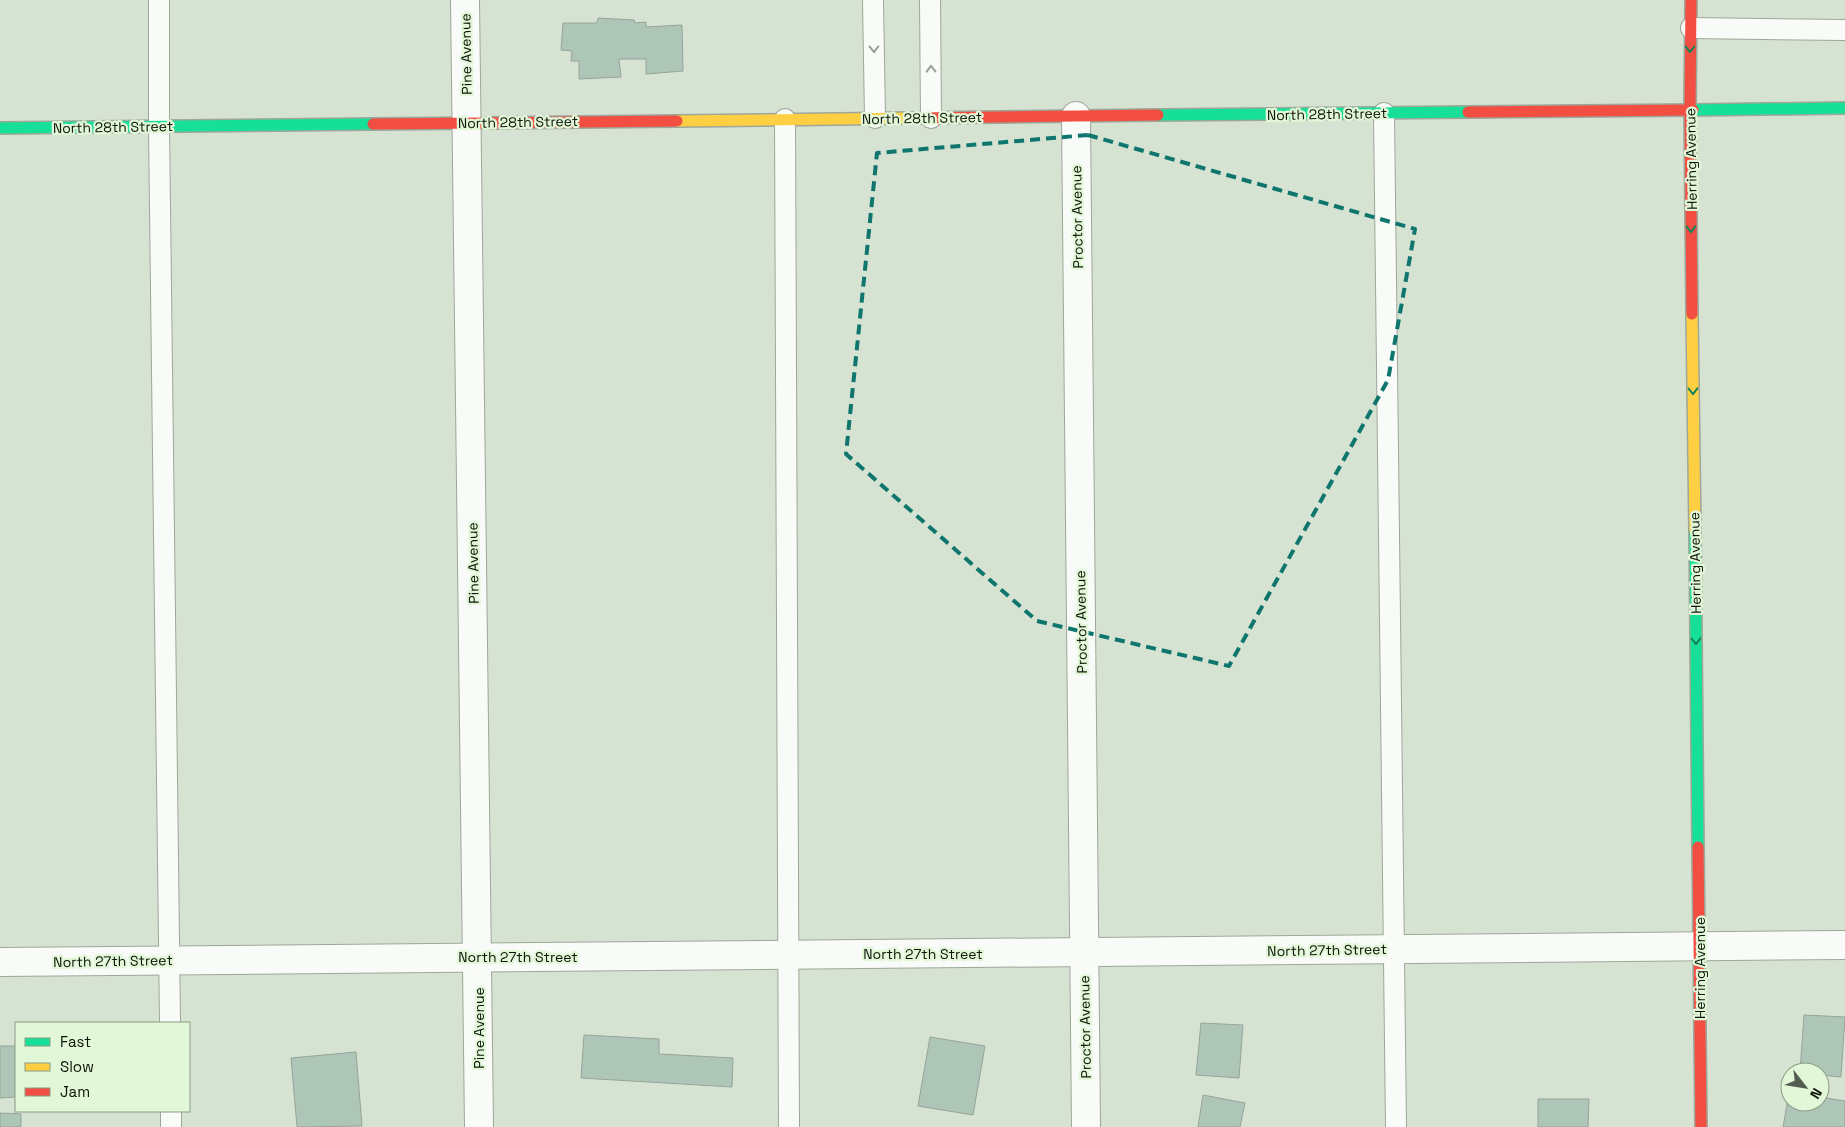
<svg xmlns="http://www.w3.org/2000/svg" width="1845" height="1127" viewBox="0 0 1845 1127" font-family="'Space Grotesk',sans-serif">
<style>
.building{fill:#aec6b8;stroke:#97a399}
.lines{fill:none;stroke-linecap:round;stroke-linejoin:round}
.lane-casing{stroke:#9ea79a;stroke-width:22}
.street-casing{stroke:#9ea79a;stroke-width:30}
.fast-casing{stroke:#9ea79a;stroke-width:14}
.slow-casing{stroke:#9ea79a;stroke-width:14}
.jam-casing{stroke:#9ea79a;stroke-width:14}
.lane{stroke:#f9fbf8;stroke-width:20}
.street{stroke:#f9fbf8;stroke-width:28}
.fast{stroke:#16e098;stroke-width:11}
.slow{stroke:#ffcf43;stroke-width:11}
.jam{stroke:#f24e42;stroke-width:11}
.oneway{stroke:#9a9e98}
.oneway2{stroke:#128457}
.marked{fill:none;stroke:#0f766e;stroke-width:4;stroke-dasharray:10 6;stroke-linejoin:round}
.labels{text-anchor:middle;stroke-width:4.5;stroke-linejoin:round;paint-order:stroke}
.street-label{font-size:14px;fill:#0c1308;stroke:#e1f7d8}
</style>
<rect width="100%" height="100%" fill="#d7e3d2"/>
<g class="building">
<polygon points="598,18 634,20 635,23 646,22 646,27 682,25 683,71 646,74 646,59 619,59 621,77 579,79 579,61 571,61 572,51 561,50 563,23 597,23"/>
<polygon points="1804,1015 1845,1017 1841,1077 1820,1075 1820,1072 1800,1072"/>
<polygon points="1201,1023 1243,1025 1239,1078 1196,1075"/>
<polygon points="584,1035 659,1039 659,1054 733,1058 732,1087 581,1078"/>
<polygon points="930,1037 985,1046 973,1115 918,1106"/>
<polygon points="0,1046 16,1046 16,1097 0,1098"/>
<polygon points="356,1052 362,1126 297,1127 291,1058"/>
<polygon points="1789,1093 1790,1093 1790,1102 1820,1102 1820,1097 1845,1101 1845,1127 1783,1127"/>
<polygon points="1203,1095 1245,1103 1240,1127 1198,1127"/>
<polygon points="1538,1099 1589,1099 1588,1127 1538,1127"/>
<polygon points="0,1113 21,1114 21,1127 0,1127"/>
</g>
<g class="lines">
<defs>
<g id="lane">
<polyline points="159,0 159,126 170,1023"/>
<polyline points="873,0 875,118"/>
<polyline points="930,0 931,118"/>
<polyline points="1691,28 1845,30"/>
<polyline points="1384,113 1396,1127"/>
<polyline points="785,119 789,1127"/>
<polyline points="171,1111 171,1127"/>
</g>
<g id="street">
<polyline points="465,0 479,1127"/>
<polyline points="1076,116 1086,1127"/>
<polyline points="0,962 1845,945"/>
</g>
<g id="fast">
<polyline points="1693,110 1845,108"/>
<polyline points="1158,115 1468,112"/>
<polyline points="0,128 373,124"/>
<polyline points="1695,531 1698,847"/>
</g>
<g id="slow">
<polyline points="677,121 914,118"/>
<polyline points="1692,314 1695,531"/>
</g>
<g id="jam">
<polyline points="1691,0 1690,110 1692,314"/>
<polyline points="1468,112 1693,110"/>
<polyline points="914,118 1158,115"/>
<polyline points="373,124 677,121"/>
<polyline points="1698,847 1701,1127"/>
</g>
</defs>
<use href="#lane" class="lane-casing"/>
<use href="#street" class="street-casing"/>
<use href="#fast" class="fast-casing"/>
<use href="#slow" class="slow-casing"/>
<use href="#jam" class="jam-casing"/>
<use href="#lane" class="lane"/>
<use href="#street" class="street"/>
<use href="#fast" class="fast"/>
<use href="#slow" class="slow"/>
<use href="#jam" class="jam"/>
</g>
<defs><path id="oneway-chevron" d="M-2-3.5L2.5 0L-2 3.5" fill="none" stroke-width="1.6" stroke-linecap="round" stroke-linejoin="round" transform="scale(1.25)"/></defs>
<g class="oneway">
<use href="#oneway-chevron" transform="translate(874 49) rotate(89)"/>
<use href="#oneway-chevron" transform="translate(931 69) rotate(-91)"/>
</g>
<g class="oneway2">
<use href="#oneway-chevron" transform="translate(1690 49) rotate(90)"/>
<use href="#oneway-chevron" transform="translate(1691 229) rotate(89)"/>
<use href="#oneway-chevron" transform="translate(1693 391) rotate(89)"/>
<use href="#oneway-chevron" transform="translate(1696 641) rotate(89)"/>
</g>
<path class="marked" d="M1088,135L1415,229L1388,380L1229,666L1037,621L846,454L877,153Z"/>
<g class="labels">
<g class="street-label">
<text transform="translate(466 54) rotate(-91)" y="5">Pine Avenue</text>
<text transform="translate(1327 114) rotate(-1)" y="5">North 28th Street</text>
<text transform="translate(922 118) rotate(-1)" y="5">North 28th Street</text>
<text transform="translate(518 122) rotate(-1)" y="5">North 28th Street</text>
<text transform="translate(113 127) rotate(-1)" y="5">North 28th Street</text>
<text transform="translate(1691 159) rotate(-91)" y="5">Herring Avenue</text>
<text transform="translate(1077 217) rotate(-91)" y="5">Proctor Avenue</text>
<text transform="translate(473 563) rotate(-91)" y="5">Pine Avenue</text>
<text transform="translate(1695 563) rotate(-91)" y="5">Herring Avenue</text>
<text transform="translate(1081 622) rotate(-91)" y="5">Proctor Avenue</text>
<text transform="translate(1327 950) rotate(-1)" y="5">North 27th Street</text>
<text x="923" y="959">North 27th Street</text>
<text x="518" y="962">North 27th Street</text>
<text transform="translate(113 961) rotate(-1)" y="5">North 27th Street</text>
<text transform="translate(1700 968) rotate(-90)" y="5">Herring Avenue</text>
<text transform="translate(1085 1027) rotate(-91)" y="5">Proctor Avenue</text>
<text transform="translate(479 1028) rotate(-90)" y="5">Pine Avenue</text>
</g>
</g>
<rect x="15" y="1022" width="175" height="90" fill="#e1f7d8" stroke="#8c9c85"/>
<rect x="25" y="1038" width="25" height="8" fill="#16e098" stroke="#8c9c85"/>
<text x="60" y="1047" font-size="15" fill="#0c1308">Fast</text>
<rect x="25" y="1063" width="25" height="8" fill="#ffcf43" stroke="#8c9c85"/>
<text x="60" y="1072" font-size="15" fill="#0c1308">Slow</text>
<rect x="25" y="1088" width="25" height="8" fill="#f24e42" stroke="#8c9c85"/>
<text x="60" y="1097" font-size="15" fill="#0c1308">Jam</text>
<g transform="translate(1805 1087) rotate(121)"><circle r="24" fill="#e1f7d8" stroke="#8c9c85"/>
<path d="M0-4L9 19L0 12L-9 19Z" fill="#535c4f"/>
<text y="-8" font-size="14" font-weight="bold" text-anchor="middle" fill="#0c1308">N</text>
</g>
</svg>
